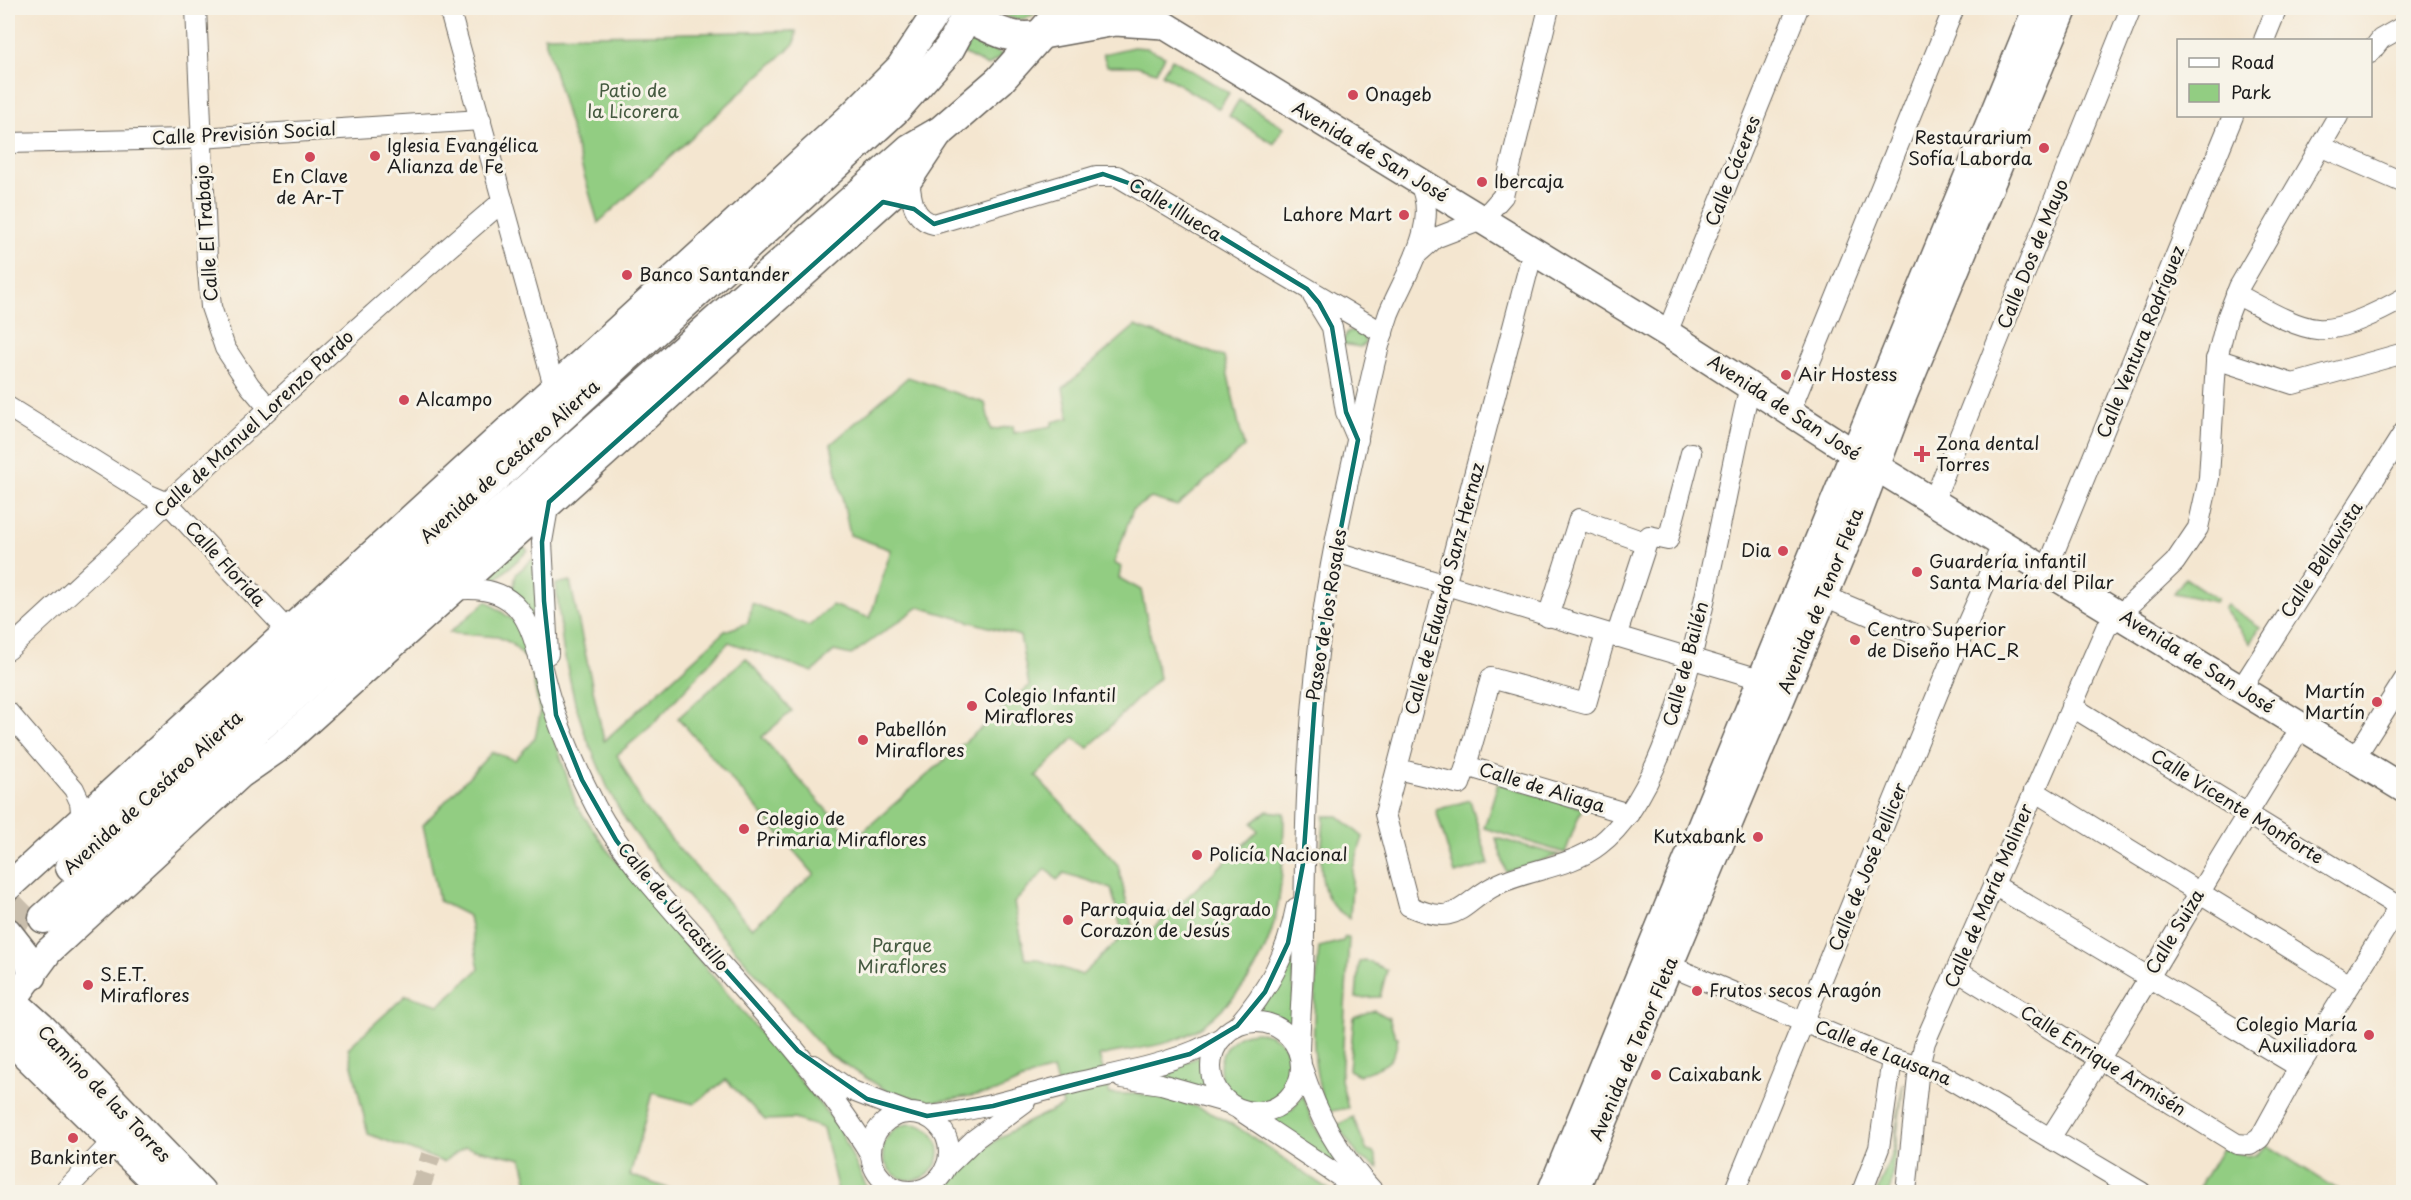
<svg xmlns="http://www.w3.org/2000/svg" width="2411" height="1200" viewBox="0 0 2411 1200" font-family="'Playpen Sans',sans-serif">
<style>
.green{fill:#92cd82;stroke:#57744f;stroke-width:1.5;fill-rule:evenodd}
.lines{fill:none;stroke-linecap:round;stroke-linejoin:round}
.street-tunnel{stroke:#c9beac;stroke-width:20;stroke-dasharray:20 10;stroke-linecap:butt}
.primary-tunnel{stroke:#c9beac;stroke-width:30;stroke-dasharray:30 15;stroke-linecap:butt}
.street-casing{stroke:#68635b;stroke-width:22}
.secondary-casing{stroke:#68635b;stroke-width:30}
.primary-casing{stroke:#68635b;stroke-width:33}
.street{stroke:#fff;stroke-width:20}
.secondary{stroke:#fff;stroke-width:27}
.primary{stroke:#fff;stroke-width:30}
.marked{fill:none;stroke:#0f766e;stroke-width:4.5;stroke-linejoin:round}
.poi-dot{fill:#d1495b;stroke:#f7f3e8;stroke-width:2}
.labels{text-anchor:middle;stroke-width:6;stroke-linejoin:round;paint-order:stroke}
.park-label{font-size:18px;fill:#455a40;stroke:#f7f3e8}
.poi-label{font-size:18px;fill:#1c1c1c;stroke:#f7f3e8;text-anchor:start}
.street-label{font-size:18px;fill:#1c1c1c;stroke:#f7f3e8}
</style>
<rect width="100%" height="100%" fill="#f7f3e8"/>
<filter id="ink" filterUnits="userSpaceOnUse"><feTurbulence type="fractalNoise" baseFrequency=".0167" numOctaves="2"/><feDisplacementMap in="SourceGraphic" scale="12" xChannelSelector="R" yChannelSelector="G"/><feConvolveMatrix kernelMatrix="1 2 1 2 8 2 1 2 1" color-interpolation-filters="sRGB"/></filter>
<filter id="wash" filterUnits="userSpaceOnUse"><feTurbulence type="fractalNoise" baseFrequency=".008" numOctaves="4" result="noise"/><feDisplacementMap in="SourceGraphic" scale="24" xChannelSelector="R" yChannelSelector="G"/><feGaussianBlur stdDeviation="1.35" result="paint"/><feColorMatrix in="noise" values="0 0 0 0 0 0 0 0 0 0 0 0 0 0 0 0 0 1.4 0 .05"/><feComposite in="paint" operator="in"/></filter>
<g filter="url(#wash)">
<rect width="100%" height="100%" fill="#f4e6d0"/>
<g class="green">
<path d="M999,8H1041C1031,18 1021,22 1007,17Z"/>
<polygon points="796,31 795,43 598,223 544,36"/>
<polygon points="972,39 1003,55 988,66 963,53"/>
<polygon points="1133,47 1147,48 1165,56 1156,72 1137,66 1107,66 1103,54"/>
<polygon points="1172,59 1229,93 1219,109 1162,74"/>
<polygon points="1239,100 1284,127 1274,144 1229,116"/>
<path d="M1135,326L1224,357L1244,447L1177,506L1151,498L1133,509L1114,563L1121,567L1119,578L1141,590L1159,678L1088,748L1074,738L1036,776L1118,865L1132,925L1144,937L1258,831L1252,823L1267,811L1284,813C1283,887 1282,953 1224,1007C1214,1017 1200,1029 1187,1035C1160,1048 1128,1049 1099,1056L1110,1094C1211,1089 1255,1144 1333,1192H946C974,1147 1016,1126 1063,1106L1053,1070L1034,1075L996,1092L932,1102L887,1091L828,1054L660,866L626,821L609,791L585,734L575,703L563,649L556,584L570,581L604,741L725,631L748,623L752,603L809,626L832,605L870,618L891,550L850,535L831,444L908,377L985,403L991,430L1013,426L1014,433L1052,426V422L1069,418L1063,388ZM919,607L1020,636L1029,686L853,840L762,737L792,711L746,658L678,718L814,874L752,928L679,849L643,805L617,755L650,727L729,642L813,672L834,651L851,655ZM1046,869L1057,880L1064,873L1111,888L1123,936L1082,975L1036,959H1026L1014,903Z"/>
<polygon points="1359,329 1364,331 1365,344 1360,347 1342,344 1347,332"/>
<polygon points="519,542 528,551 492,583 478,580"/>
<polygon points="534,558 542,636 512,596 516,574"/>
<polygon points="2185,578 2217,599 2215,602 2174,593"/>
<polygon points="487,601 529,632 548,718 576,805 609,852 838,1126 869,1192 838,1192 823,1128 794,1119 765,1120 726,1080 694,1104 652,1093 630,1175 670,1189 671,1192 530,1192 522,1159 465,1147 443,1162 368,1134 348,1048 406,995 439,1005 479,969 469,916 439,901 423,825 492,752 515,760 535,738 540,714 530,663 511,643 498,637 449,633"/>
<polygon points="2227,605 2260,627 2250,643 2224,609"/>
<polygon points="1498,783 1582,808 1565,853 1484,828"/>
<polygon points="1470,800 1489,864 1455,874 1436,810"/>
<path d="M1324,816H1338L1363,837L1353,868L1350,918C1310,899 1323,852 1324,816Z"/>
<polygon points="1496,838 1559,855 1506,872"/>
<path d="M1345,937L1349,939L1341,1080L1348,1108L1327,1112C1306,1059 1315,1003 1319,947L1343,941Z"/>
<polygon points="1294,947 1293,1029 1276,1017 1257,1013"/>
<polygon points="1364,960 1387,970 1380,997 1356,998 1359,962"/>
<path d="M1374,1010L1389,1018L1395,1036L1398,1037C1395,1066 1383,1066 1359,1075L1349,1070L1354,1017Z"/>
<circle cx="1256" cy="1068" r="36"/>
<polygon points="1205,1055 1204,1075 1209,1091 1145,1076"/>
<polygon points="1903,1084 1890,1192 1877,1192 1893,1150"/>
<polygon points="1303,1095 1313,1124 1351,1176 1268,1120 1292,1110"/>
<polygon points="1353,1117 1367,1151 1374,1153 1379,1168 1359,1157 1337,1125"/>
<circle cx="911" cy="1152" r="28"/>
<path d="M2267,1145L2337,1189L2340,1192H2196L2223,1147C2238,1157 2254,1161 2267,1145Z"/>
</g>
</g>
<g filter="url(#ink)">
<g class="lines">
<polyline class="street-tunnel" points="419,1192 431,1155"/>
<polyline class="primary-tunnel" points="8,926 31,903"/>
<defs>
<g id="street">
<polyline points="196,8 207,260 211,307 225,348 250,386 268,407"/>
<polyline points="449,8 554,386"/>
<polyline points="1146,8 1164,25"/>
<polyline points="2264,40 2277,8"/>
<polyline points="2370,53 2381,39 2404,26"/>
<polyline points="8,143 185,139 481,120"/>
<polyline points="2322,147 2404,183"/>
<path d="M909,179C911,197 912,219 934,224L1096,176H1117L1383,333"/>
<path d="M1533,251L1385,814L1409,906C1463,931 1461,898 1505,881C1535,869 1574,865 1599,845C1667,793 1695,645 1712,564C1725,504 1736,445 1750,386"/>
<polyline points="1416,255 1435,238 1482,220 1503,196 1549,8"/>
<path d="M2236,294C2258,305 2293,327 2317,329C2340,332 2383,310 2404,298"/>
<polyline points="1313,296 1332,327 1346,412 1358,440"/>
<polyline points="1667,333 1798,8"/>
<polyline points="2216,359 2293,384 2404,353"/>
<polyline points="8,407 149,495 168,503 287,630"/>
<polyline points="1790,411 1954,8"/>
<polyline points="1934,500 2131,8"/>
<polyline points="1336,552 1760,679"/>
<polyline points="2047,569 2233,116"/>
<path d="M453,590C534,580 532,641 550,698C562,736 578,772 596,807C623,856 661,897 698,939C759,1008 823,1076 871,1155"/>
<polyline points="1824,596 1955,651"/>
<polyline points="1548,617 1579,519 1647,543"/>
<polyline points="1616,637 1649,536 1668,540 1691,453"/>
<path d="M8,650C172,500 333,345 503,201"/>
<polyline points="548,654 542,542 549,502"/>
<polyline points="2241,689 2404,432"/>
<polyline points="2071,706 2404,910"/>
<polyline points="8,712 74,789 80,802 82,820"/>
<polyline points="2354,759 2404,680"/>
<polyline points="1466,766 1491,678 1586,704 1606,634"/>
<polyline points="1397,769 1460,784 1466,766 1629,814"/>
<polyline points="2034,791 2350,985"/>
<polyline points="1994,885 2299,1067"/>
<polyline points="1658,961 1892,1059 1938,1072 2141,1192"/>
<polyline points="1957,971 2237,1144 2250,1145 2260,1138 2299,1067 2399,907"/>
<circle cx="1256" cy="1067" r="45"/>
<path d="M1237,1026C1268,990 1287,955 1296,908"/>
<path d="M1299,1052C1300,1011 1304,970 1304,929C1305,835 1307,740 1319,645C1329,557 1351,469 1370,383C1375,360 1381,336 1389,313C1405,274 1441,224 1419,182"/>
<polyline points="814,1065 850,1090 907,1112"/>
<path d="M1302,1068C1318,1116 1338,1154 1373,1191"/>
<polyline points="1122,1078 1161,1084 1228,1103"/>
<polyline points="1241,1111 1363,1192"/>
<circle cx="910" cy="1152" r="39"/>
<path d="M927,1116C979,1111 1025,1095 1075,1083C1127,1071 1176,1064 1223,1037"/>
<path d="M2050,1138C2137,1003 2214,863 2301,728"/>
<polyline points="946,1167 975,1139 1025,1102"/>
<polyline points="64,1192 113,1141"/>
<polyline points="1734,1192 1955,651 2003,543"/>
<polyline points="1862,1192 1879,1148 1892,1059"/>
<polyline points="1906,1192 1919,1067 1925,1042 2106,628 2175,562 2198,528 2209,478 2216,362 2227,318 2239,287 2338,116"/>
</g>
<g id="secondary">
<polyline points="1037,36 1115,22 1164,25 1667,333 1855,454 2404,789"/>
<polyline points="8,887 849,118 900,67 939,8"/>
<polyline points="8,932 26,955 33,976"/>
<polyline points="8,1007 49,951 240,775 276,750 909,179 941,131"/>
<polyline points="1551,1192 2037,8"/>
<polyline points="1574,1192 1853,527 1900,403 2064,8"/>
</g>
<g id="primary">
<path d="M968,17C991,28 1010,41 1037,36"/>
<polyline points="197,716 253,681"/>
<polyline points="71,867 895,110 949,49 971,8"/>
<polyline points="44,918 910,149 941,131 1000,80 1064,8"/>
<polyline points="8,998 40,1027 200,1192"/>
<polyline points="8,1036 167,1192"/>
</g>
</defs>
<use href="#street" class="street-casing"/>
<use href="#secondary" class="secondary-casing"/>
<use href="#primary" class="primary-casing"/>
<use href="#street" class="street"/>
<use href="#secondary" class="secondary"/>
<use href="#primary" class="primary"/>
</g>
</g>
<path class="marked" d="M1103,174L1137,186L1307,289L1319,303L1332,327L1346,412L1358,440L1319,642L1303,864L1288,943L1265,992L1237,1026L1190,1054L993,1106L927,1116L867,1099L798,1051L650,885L616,840L582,780L556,715L544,601L542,542L549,502L883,202L914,209L934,224Z"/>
<g class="poi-dot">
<circle cx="1353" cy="95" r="6"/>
<circle cx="2044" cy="148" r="6"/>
<circle cx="375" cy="156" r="6"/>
<circle cx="310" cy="157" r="6"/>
<circle cx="1482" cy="182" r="6"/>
<circle cx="1404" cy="215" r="6"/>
<circle cx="627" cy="275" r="6"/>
<circle cx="1786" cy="375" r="6"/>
<circle cx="404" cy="400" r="6"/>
<path d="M1919 445h6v6h6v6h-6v6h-6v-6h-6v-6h6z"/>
<circle cx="1783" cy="551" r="6"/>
<circle cx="1917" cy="572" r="6"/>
<circle cx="1855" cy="640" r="6"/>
<circle cx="2377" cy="702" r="6"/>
<circle cx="972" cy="706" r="6"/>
<circle cx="863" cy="740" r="6"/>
<circle cx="744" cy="829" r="6"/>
<circle cx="1758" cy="837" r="6"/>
<circle cx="1197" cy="855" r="6"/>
<circle cx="1068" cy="920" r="6"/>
<circle cx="88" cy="985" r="6"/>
<circle cx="1697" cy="991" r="6"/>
<circle cx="2369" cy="1035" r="6"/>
<circle cx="1656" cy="1075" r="6"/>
<circle cx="73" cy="1138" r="6"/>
</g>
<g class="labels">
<g class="park-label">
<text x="633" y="97">Patio de<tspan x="633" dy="21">la Licorera</tspan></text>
<text x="902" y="952">Parque<tspan x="902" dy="21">Miraflores</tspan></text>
</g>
<g class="poi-label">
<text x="1365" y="101">Onageb</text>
<text x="2032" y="144" text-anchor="end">Restaurarium<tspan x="2032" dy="21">Sofía Laborda</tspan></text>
<text x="387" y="152">Iglesia Evangélica<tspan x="387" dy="21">Alianza de Fe</tspan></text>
<text x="310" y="183" text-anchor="middle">En Clave<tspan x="310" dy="21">de Ar-T</tspan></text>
<text x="1494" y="188">Ibercaja</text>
<text x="1392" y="221" text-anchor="end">Lahore Mart</text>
<text x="639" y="281">Banco Santander</text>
<text x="1798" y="381">Air Hostess</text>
<text x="416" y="406">Alcampo</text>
<text x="1936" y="450">Zona dental<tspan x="1936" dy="21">Torres</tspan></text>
<text x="1771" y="557" text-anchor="end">Dia</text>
<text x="1929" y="568">Guardería infantil<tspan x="1929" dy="21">Santa María del Pilar</tspan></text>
<text x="1867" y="636">Centro Superior<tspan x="1867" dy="21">de Diseño HAC_R</tspan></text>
<text x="2365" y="698" text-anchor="end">Martín<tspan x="2365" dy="21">Martín</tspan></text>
<text x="984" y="702">Colegio Infantil<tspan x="984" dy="21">Miraflores</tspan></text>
<text x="875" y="736">Pabellón<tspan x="875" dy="21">Miraflores</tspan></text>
<text x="756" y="825">Colegio de<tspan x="756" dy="21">Primaria Miraflores</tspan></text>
<text x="1746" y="843" text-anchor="end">Kutxabank</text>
<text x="1209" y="861">Policía Nacional</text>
<text x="1080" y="916">Parroquia del Sagrado<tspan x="1080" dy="21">Corazón de Jesús</tspan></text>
<text x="100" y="981">S.E.T.<tspan x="100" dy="21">Miraflores</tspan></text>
<text x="1709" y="997">Frutos secos Aragón</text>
<text x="2357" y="1031" text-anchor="end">Colegio María<tspan x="2357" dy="21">Auxiliadora</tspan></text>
<text x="1668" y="1081">Caixabank</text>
<text x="73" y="1164" text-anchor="middle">Bankinter</text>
</g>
<g class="street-label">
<text transform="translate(244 134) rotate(-3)" y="6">Calle Previsión Social</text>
<text transform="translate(1370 152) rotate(31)" y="6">Avenida de San José</text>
<text transform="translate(1733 171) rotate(-68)" y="6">Calle Cáceres</text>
<text transform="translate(1175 210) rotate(31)" y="6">Calle Illueca</text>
<text transform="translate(207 233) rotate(-94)" y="6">Calle El Trabajo</text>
<text transform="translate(2033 254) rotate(-68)" y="6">Calle Dos de Mayo</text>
<text transform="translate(2141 342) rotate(-68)" y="6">Calle Ventura Rodríguez</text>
<text transform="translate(1784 408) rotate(33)" y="6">Avenida de San José</text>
<text transform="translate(254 424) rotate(-43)" y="6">Calle de Manuel Lorenzo Pardo</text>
<text transform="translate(510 462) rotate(-42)" y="6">Avenida de Cesáreo Alierta</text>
<text transform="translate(2322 560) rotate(-57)" y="6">Calle Bellavista</text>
<text transform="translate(225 564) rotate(47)" y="6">Calle Florida</text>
<text transform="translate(1445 589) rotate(-75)" y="6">Calle de Eduardo Sanz Hernaz</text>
<text transform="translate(1821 601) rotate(-68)" y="6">Avenida de Tenor Fleta</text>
<text transform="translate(1327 615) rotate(-81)" y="6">Paseo de los Rosales</text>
<text transform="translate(2197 662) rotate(32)" y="6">Avenida de San José</text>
<text transform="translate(1686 664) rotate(-75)" y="6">Calle de Bailén</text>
<text transform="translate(1542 788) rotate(17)" y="6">Calle de Aliaga</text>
<text transform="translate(153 793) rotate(-42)" y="6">Avenida de Cesáreo Alierta</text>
<text transform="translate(2237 807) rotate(32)" y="6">Calle Vicente Monforte</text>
<text transform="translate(1868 867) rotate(-68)" y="6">Calle de José Pellicer</text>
<text transform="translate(1989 896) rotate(-67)" y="6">Calle de María Moliner</text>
<text transform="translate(673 907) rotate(50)" y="6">Calle de Uncastillo</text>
<text transform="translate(2175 932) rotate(-59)" y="6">Calle Suiza</text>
<text transform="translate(1634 1049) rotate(-67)" y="6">Avenida de Tenor Fleta</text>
<text transform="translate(1883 1053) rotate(22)" y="6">Calle de Lausana</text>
<text transform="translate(2103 1061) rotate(32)" y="6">Calle Enrique Armisén</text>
<text transform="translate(104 1094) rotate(46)" y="6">Camino de las Torres</text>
</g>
</g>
<rect width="2411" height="1200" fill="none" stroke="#f7f3e8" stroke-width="30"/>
<rect x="2177" y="39" width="195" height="78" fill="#f7f3e8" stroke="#9f9d96" stroke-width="1.5"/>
<rect x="2189" y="58" width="30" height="9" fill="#ffffff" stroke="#9f9d96" stroke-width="1.5"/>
<text x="2231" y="69" font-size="18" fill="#1c1c1c">Road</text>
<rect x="2189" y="84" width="30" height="18" fill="#92cd82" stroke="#9f9d96" stroke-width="1.5"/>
<text x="2231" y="99" font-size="18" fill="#1c1c1c">Park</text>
</svg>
